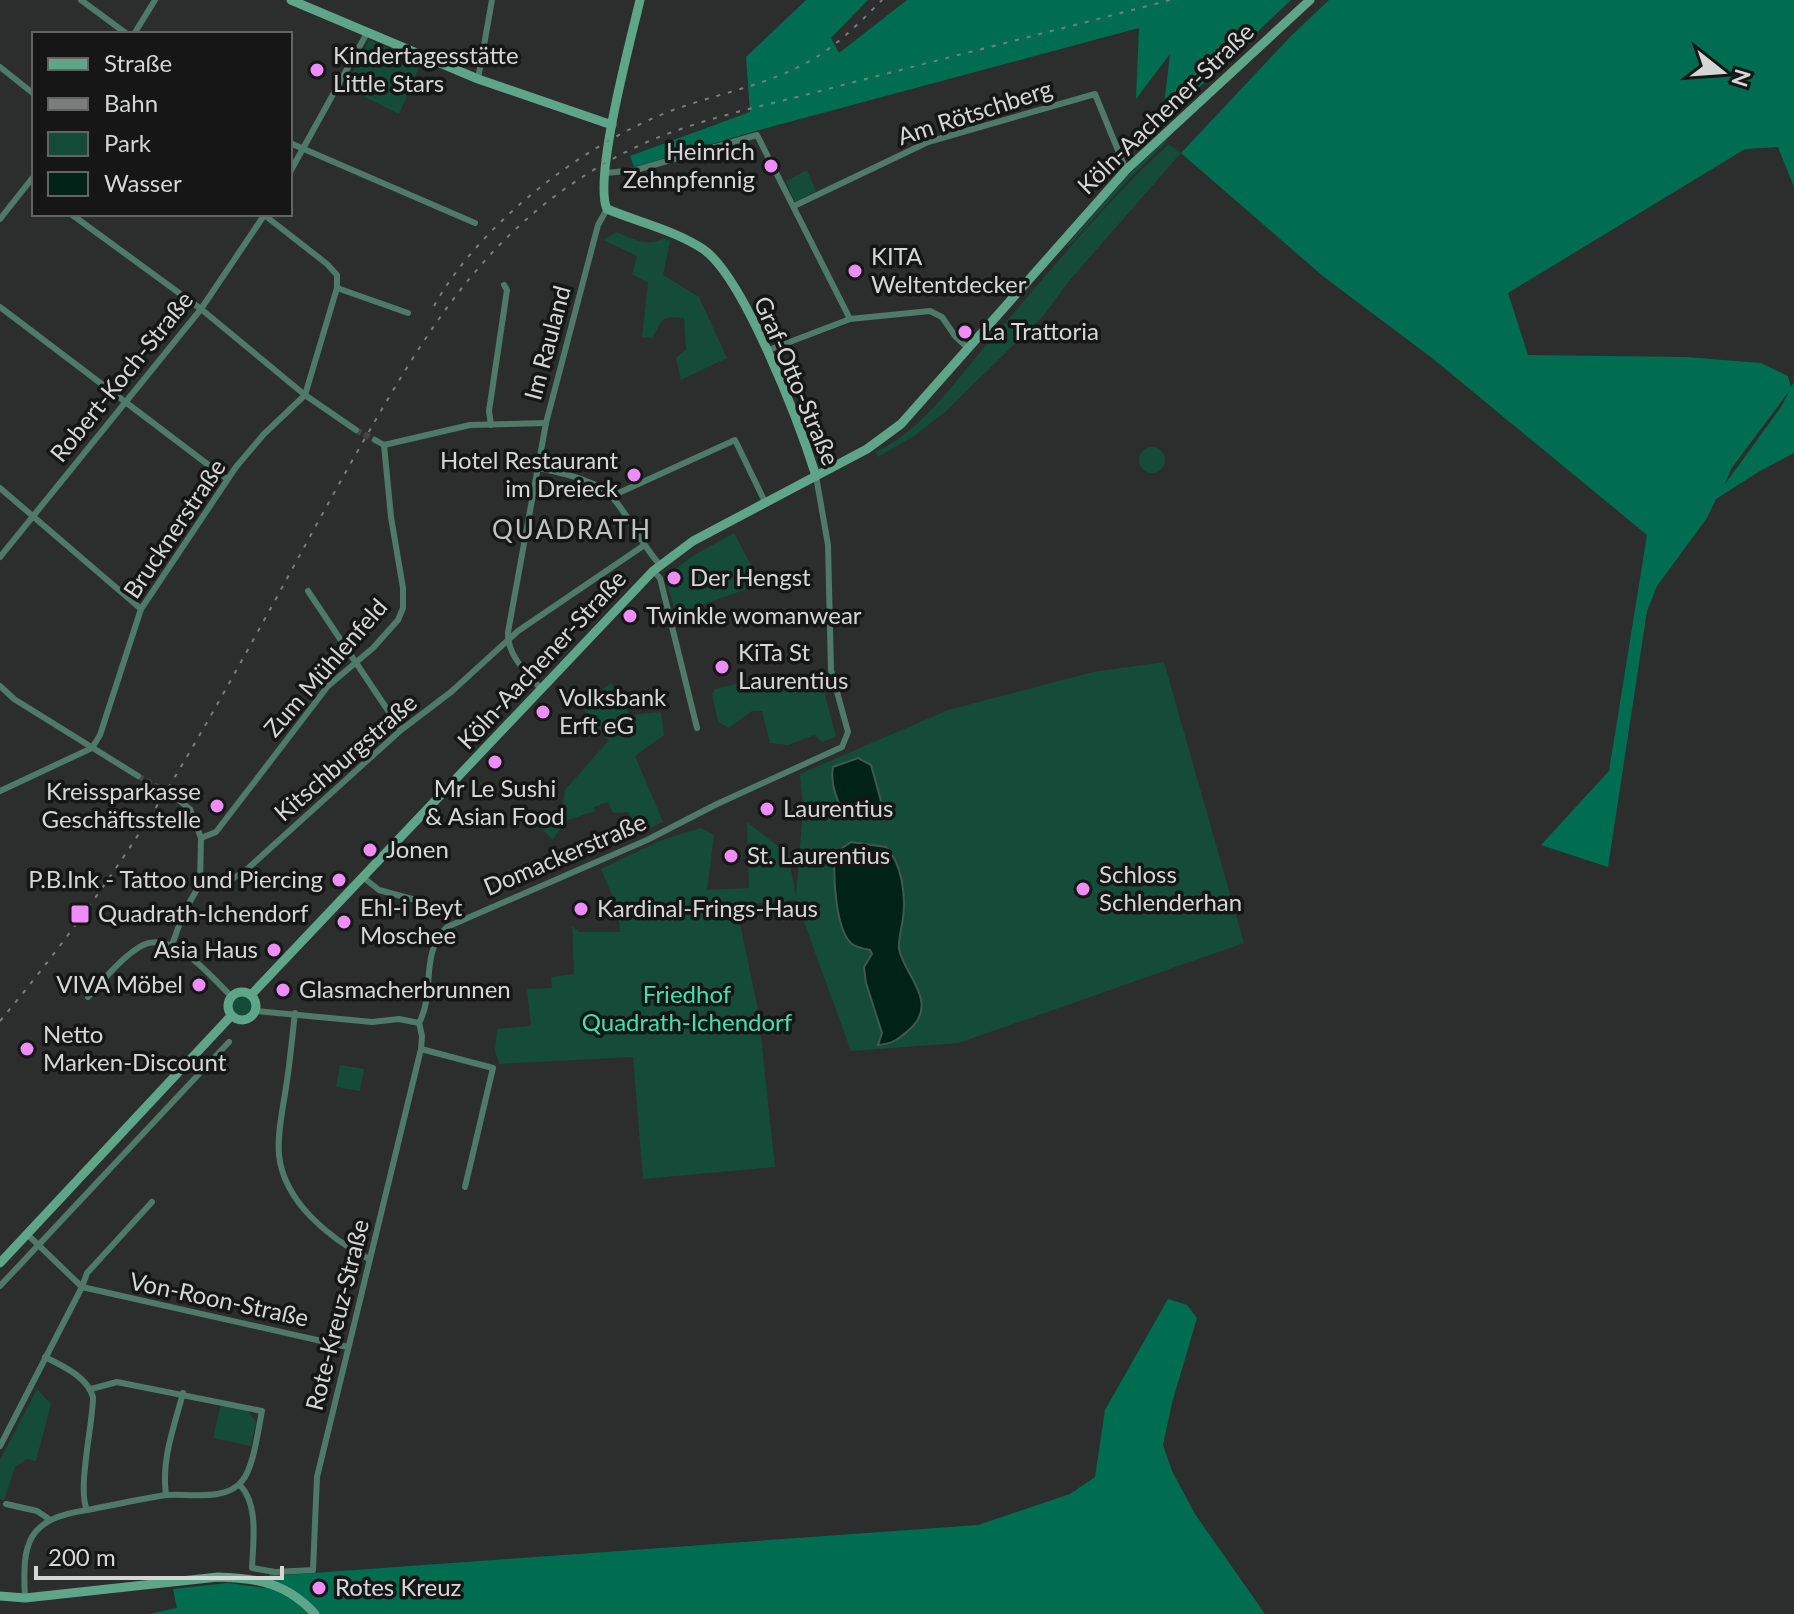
<svg xmlns="http://www.w3.org/2000/svg" width="1794" height="1614" viewBox="0 0 1794 1614" font-family="Lato,sans-serif">
<style>
.green{fill:#154b39}
.forest{fill:#006d51;fill-rule:evenodd}
.water{fill:#002217;stroke:#405850;stroke-width:2}
.lines{fill:none;stroke-linecap:round;stroke-linejoin:round}
.street-tunnel{stroke:#444746;stroke-width:6;stroke-dasharray:6 3;stroke-linecap:butt}
.street{stroke:#4f7a69;stroke-width:6}
.secondary{stroke:#5ea589;stroke-width:9}
.rail{stroke:#7a7d7c;stroke-width:2;stroke-dasharray:4 8;stroke-linecap:butt}
.poi-dot{fill:#ee8cf8;stroke:#151615;stroke-width:3}
.labels{text-anchor:middle;stroke-width:7;stroke-linejoin:round;paint-order:stroke}
.poi-label{font-size:24px;fill:#d5d7d6;stroke:#151615;text-anchor:start}
.street-label{font-size:24px;fill:#d5d7d6;stroke:#151615}
.park-label{font-size:24px;fill:#3ee2af;stroke:#151615}
.neighbourhood-label{font-size:26px;letter-spacing:2px;fill:#bec2c0;stroke:#151615}
</style>
<rect width="100%" height="100%" fill="#2b2e2d"/>
<g class="green">
<polygon points="369,40 421,63 399,114 345,87"/>
<polygon points="1166,139 1168,140 1130,178 1068,247 1067,245 1125,178"/>
<path d="M1169,144L1181,153L1069,281L1044,315L945,412L914,436L878,457L876,452C924,429 955,381 989,342C1047,275 1104,203 1169,144Z"/>
<polygon points="807,170 816,191 795,202 786,181"/>
<path d="M616,232C631,238 649,248 663,238L670,241L663,275L699,297L727,358L681,380L676,358L686,350L684,318C659,316 664,318 652,338L642,337L648,283L632,274L637,256L603,240Z"/>
<circle cx="1152" cy="460" r="13"/>
<polygon points="734,533 761,584 676,614 665,578 691,557"/>
<polygon points="1164,662 1244,943 959,1043 851,1051 796,900 736,905 758,1009 775,1167 643,1179 633,1057 499,1064 495,1051 497,1029 531,1026 527,989 552,988 551,977 574,974 572,926 579,932 620,932 618,909 601,869 662,840 701,828 714,835 707,890 749,888 747,822 788,854 796,897 803,809 800,774 948,710 1093,672"/>
<polygon points="819,671 836,737 822,742 814,735 788,745 770,743 762,711 752,711 729,728 718,722 712,694 715,689 741,683 759,684"/>
<polygon points="611,683 630,715 661,712 664,735 635,756 663,822 644,831 640,820 634,821 628,812 613,813 608,802 594,807 595,811 565,821 553,840 536,823 563,804 565,790 609,740 581,706"/>
<circle cx="242" cy="1006" r="10"/>
<polygon points="340,1065 364,1069 360,1091 336,1087"/>
<polygon points="37,1389 51,1404 36,1461 27,1459 15,1467 4,1500 0,1499 0,1460"/>
<polygon points="221,1404 248,1411 256,1422 251,1446 213,1438"/>
</g>
<g class="forest">
<polygon points="806,0 868,0 831,38 839,53 907,0 1291,0 1162,123 1170,54 1136,99 1139,28 752,132 634,167 630,156 750,112 746,57"/>
<path d="M1329,0H1794V187L1778,147L1745,149L1508,293L1528,355L1686,357L1761,363L1788,376L1791,387L1794,382V453L1760,471L1716,499L1707,518L1657,586L1647,611L1608,867L1541,845L1609,771L1647,535L1432,358L1324,277L1181,153L1291,36ZM1790,390L1781,407L1725,484L1731,469Z"/>
<polygon points="1168,1299 1187,1305 1197,1318 1172,1403 1163,1445 1172,1471 1195,1514 1265,1614 149,1614 177,1608 173,1589 228,1583 265,1588 270,1573 286,1575 978,1525 1070,1494 1095,1477 1105,1410"/>
</g>
<g class="water">
<path d="M858,758L871,765L881,801L876,811L849,817C837,805 830,784 833,767Z"/>
<path d="M851,842L886,847C902,864 906,895 903,918C902,927 898,940 899,949C903,973 940,1002 910,1029C900,1038 893,1044 878,1045L882,1033L866,983L864,967L872,954L870,950C865,949 856,947 852,944C835,930 833,874 835,853Z"/>
</g>
<g class="lines">
<g class="street-tunnel">
<polyline points="356,430 375,440"/>
<polyline points="138,776 172,795"/>
</g>
<g class="street">
<polyline points="81,0 127,34"/>
<polyline points="134,34 155,0"/>
<polyline points="0,67 34,94"/>
<polyline points="478,79 492,0"/>
<polyline points="290,143 475,223"/>
<polyline points="290,172 367,33"/>
<polyline points="606,173 636,170 757,135 850,319"/>
<polyline points="794,206 928,142 1095,94 1126,170"/>
<polyline points="71,214 201,309 305,395 356,430"/>
<polyline points="0,219 34,176"/>
<polyline points="337,288 408,313"/>
<polyline points="0,307 227,479"/>
<polyline points="766,351 850,319 930,311 942,317 955,336 969,349"/>
<polyline points="491,425 489,411 507,290 504,285"/>
<polyline points="375,440 384,445 470,425 546,423"/>
<path d="M538,468C561,473 598,480 613,498C631,519 641,544 660,565"/>
<polyline points="0,488 141,609"/>
<polyline points="612,496 735,440 765,502"/>
<polyline points="0,557 201,309 265,214"/>
<polyline points="653,571 660,578 697,728"/>
<polyline points="308,591 401,730"/>
<polyline points="0,686 14,699 138,776"/>
<path d="M542,690C527,673 507,656 508,632L546,423L598,225L607,209"/>
<polyline points="0,791 92,748 100,735 141,609 236,467 264,434 305,395 337,288 337,275 327,264 263,214"/>
<polyline points="172,795 190,809 201,838 200,884 183,914 172,945"/>
<polyline points="201,838 216,832 328,686 373,648 398,620 403,608 403,588 391,517 384,445"/>
<polyline points="364,878 379,890 460,912 464,919"/>
<path d="M200,884C219,886 230,881 245,871L401,730L451,692L518,631L643,546"/>
<path d="M88,997C103,981 119,960 138,948C170,925 210,976 231,996"/>
<path d="M256,1011L372,1022L399,1019L419,1023C436,991 419,954 447,927L647,840L717,804L842,747L848,732L831,670L828,545L816,476"/>
<path d="M295,1013C292,1038 290,1063 286,1087C283,1109 277,1133 279,1155C284,1202 329,1238 369,1259"/>
<polyline points="421,1049 493,1068 465,1187"/>
<polyline points="28,1235 82,1287 348,1347"/>
<polyline points="0,1286 229,1042"/>
<path d="M45,1357C62,1366 87,1376 93,1397C93,1424 77,1489 87,1510C113,1505 140,1499 166,1495C188,1493 226,1502 242,1481C254,1467 258,1430 262,1411L117,1382L91,1389"/>
<polyline points="0,1446 82,1287 87,1273 152,1202"/>
<path d="M240,1485C259,1505 253,1542 252,1568L275,1572L313,1570L317,1477L421,1049L422,1036L419,1023"/>
<path d="M166,1495C161,1460 174,1427 183,1393"/>
<polyline points="6,1504 37,1511 49,1519"/>
<path d="M25,1598C22,1542 27,1519 87,1510"/>
</g>
<g class="secondary">
<polyline points="291,0 478,79 612,125"/>
<path d="M640,0C631,39 593,179 607,209C638,222 674,230 703,249C744,277 800,425 816,476"/>
<circle cx="242" cy="1006" r="14"/>
<polyline points="251,995 653,571 693,541 867,449 901,424 1126,170 1310,0"/>
<polyline points="0,1263 231,1016"/>
<path d="M0,1596L25,1598L218,1577C258,1578 287,1583 315,1614"/>
</g>
<g class="rail">
<path d="M434,306C480,223 587,141 676,109C723,92 774,84 818,56C842,41 862,20 882,0"/>
<path d="M0,1021C72,935 138,841 195,743C249,650 299,555 352,461C425,334 485,226 620,155C678,124 746,110 809,94C929,62 1050,32 1170,0"/>
</g>
</g>
<g class="poi-dot">
<circle cx="317" cy="70" r="8"/>
<circle cx="771" cy="166" r="8"/>
<circle cx="855" cy="271" r="8"/>
<circle cx="965" cy="332" r="8"/>
<circle cx="634" cy="475" r="8"/>
<circle cx="674" cy="578" r="8"/>
<circle cx="630" cy="616" r="8"/>
<circle cx="722" cy="667" r="8"/>
<circle cx="543" cy="712" r="8"/>
<circle cx="495" cy="762" r="8"/>
<circle cx="217" cy="806" r="8"/>
<circle cx="767" cy="809" r="8"/>
<circle cx="370" cy="850" r="8"/>
<circle cx="731" cy="856" r="8"/>
<circle cx="339" cy="880" r="8"/>
<circle cx="1083" cy="889" r="8"/>
<circle cx="581" cy="909" r="8"/>
<rect x="70" y="904" width="20" height="20" rx="4"/>
<circle cx="344" cy="922" r="8"/>
<circle cx="274" cy="950" r="8"/>
<circle cx="199" cy="985" r="8"/>
<circle cx="283" cy="990" r="8"/>
<circle cx="27" cy="1049" r="8"/>
<circle cx="319" cy="1588" r="8"/>
</g>
<g class="labels">
<g class="poi-label">
<text x="333" y="64">Kindertagesstätte<tspan x="333" dy="28">Little Stars</tspan></text>
<text x="755" y="160" text-anchor="end">Heinrich<tspan x="755" dy="28">Zehnpfennig</tspan></text>
<text x="871" y="265">KITA<tspan x="871" dy="28">Weltentdecker</tspan></text>
<text x="981" y="340">La Trattoria</text>
<text x="618" y="469" text-anchor="end">Hotel Restaurant<tspan x="618" dy="28">im Dreieck</tspan></text>
<text x="690" y="586">Der Hengst</text>
<text x="646" y="624">Twinkle womanwear</text>
<text x="738" y="661">KiTa St<tspan x="738" dy="28">Laurentius</tspan></text>
<text x="559" y="706">Volksbank<tspan x="559" dy="28">Erft eG</tspan></text>
<text x="495" y="797" text-anchor="middle">Mr Le Sushi<tspan x="495" dy="28">&amp; Asian Food</tspan></text>
<text x="201" y="800" text-anchor="end">Kreissparkasse<tspan x="201" dy="28">Geschäftsstelle</tspan></text>
<text x="783" y="817">Laurentius</text>
<text x="386" y="858">Jonen</text>
<text x="747" y="864">St. Laurentius</text>
<text x="1099" y="883">Schloss<tspan x="1099" dy="28">Schlenderhan</tspan></text>
<text x="323" y="888" text-anchor="end">P.B.Ink - Tattoo und Piercing</text>
<text x="360" y="916">Ehl-i Beyt<tspan x="360" dy="28">Moschee</tspan></text>
<text x="597" y="917">Kardinal-Frings-Haus</text>
<text x="98" y="922">Quadrath-Ichendorf</text>
<text x="258" y="958" text-anchor="end">Asia Haus</text>
<text x="183" y="993" text-anchor="end">VIVA Möbel</text>
<text x="299" y="998">Glasmacherbrunnen</text>
<text x="43" y="1043">Netto<tspan x="43" dy="28">Marken-Discount</tspan></text>
<text x="335" y="1596">Rotes Kreuz</text>
</g>
<g class="street-label">
<text transform="translate(1166 109) rotate(-44)" y="8">Köln-Aachener-Straße</text>
<text transform="translate(975 113) rotate(-18)" y="8">Am Rötschberg</text>
<text transform="translate(548 343) rotate(-75)" y="8">Im Rauland</text>
<text transform="translate(122 377) rotate(-51)" y="8">Robert-Koch-Straße</text>
<text transform="translate(796 381) rotate(67)" y="8">Graf-Otto-Straße</text>
<text transform="translate(175 529) rotate(-56)" y="8">Brucknerstraße</text>
<text transform="translate(542 660) rotate(-47)" y="8">Köln-Aachener-Straße</text>
<text transform="translate(326 668) rotate(-49)" y="8">Zum Mühlenfeld</text>
<text transform="translate(346 758) rotate(-41)" y="8">Kitschburgstraße</text>
<text transform="translate(565 855) rotate(-23)" y="8">Domackerstraße</text>
<text transform="translate(219 1300) rotate(12)" y="8">Von-Roon-Straße</text>
<text transform="translate(338 1315) rotate(-76)" y="8">Rote-Kreuz-Straße</text>
</g>
<g class="park-label">
<text x="687" y="1003">Friedhof<tspan x="687" dy="28">Quadrath-Ichendorf</tspan></text>
</g>
<g class="neighbourhood-label">
<text x="572" y="539">QUADRATH</text>
</g>
</g>
<rect x="32" y="32" width="260" height="184" fill="#151615" stroke="#626362" stroke-width="2"/>
<rect x="48" y="58" width="40" height="12" fill="#5ea589" stroke="#626362" stroke-width="2"/>
<text x="104" y="72" font-size="24" fill="#d5d7d6">Straße</text>
<rect x="48" y="98" width="40" height="12" fill="#7a7d7c" stroke="#626362" stroke-width="2"/>
<text x="104" y="112" font-size="24" fill="#d5d7d6">Bahn</text>
<rect x="48" y="132" width="40" height="24" fill="#154b39" stroke="#626362" stroke-width="2"/>
<text x="104" y="152" font-size="24" fill="#d5d7d6">Park</text>
<rect x="48" y="172" width="40" height="24" fill="#002217" stroke="#626362" stroke-width="2"/>
<text x="104" y="192" font-size="24" fill="#d5d7d6">Wasser</text>
<g transform="translate(1722 72) rotate(107)" stroke="#151615" stroke-width="6" paint-order="stroke">
<path d="M0-6L14 30L0 20L-14 30Z" fill="#d5d7d6"/>
<text y="-12" font-size="22" font-weight="bold" text-anchor="middle" fill="#d5d7d6">N</text>
</g>
<path d="M36 1566v12h246v-12" fill="none" stroke="#d5d7d6" stroke-width="4"/>
<text x="48" y="1566" font-size="24" fill="#d5d7d6" stroke="#151615" stroke-width="6" paint-order="stroke">200 m</text>
</svg>
